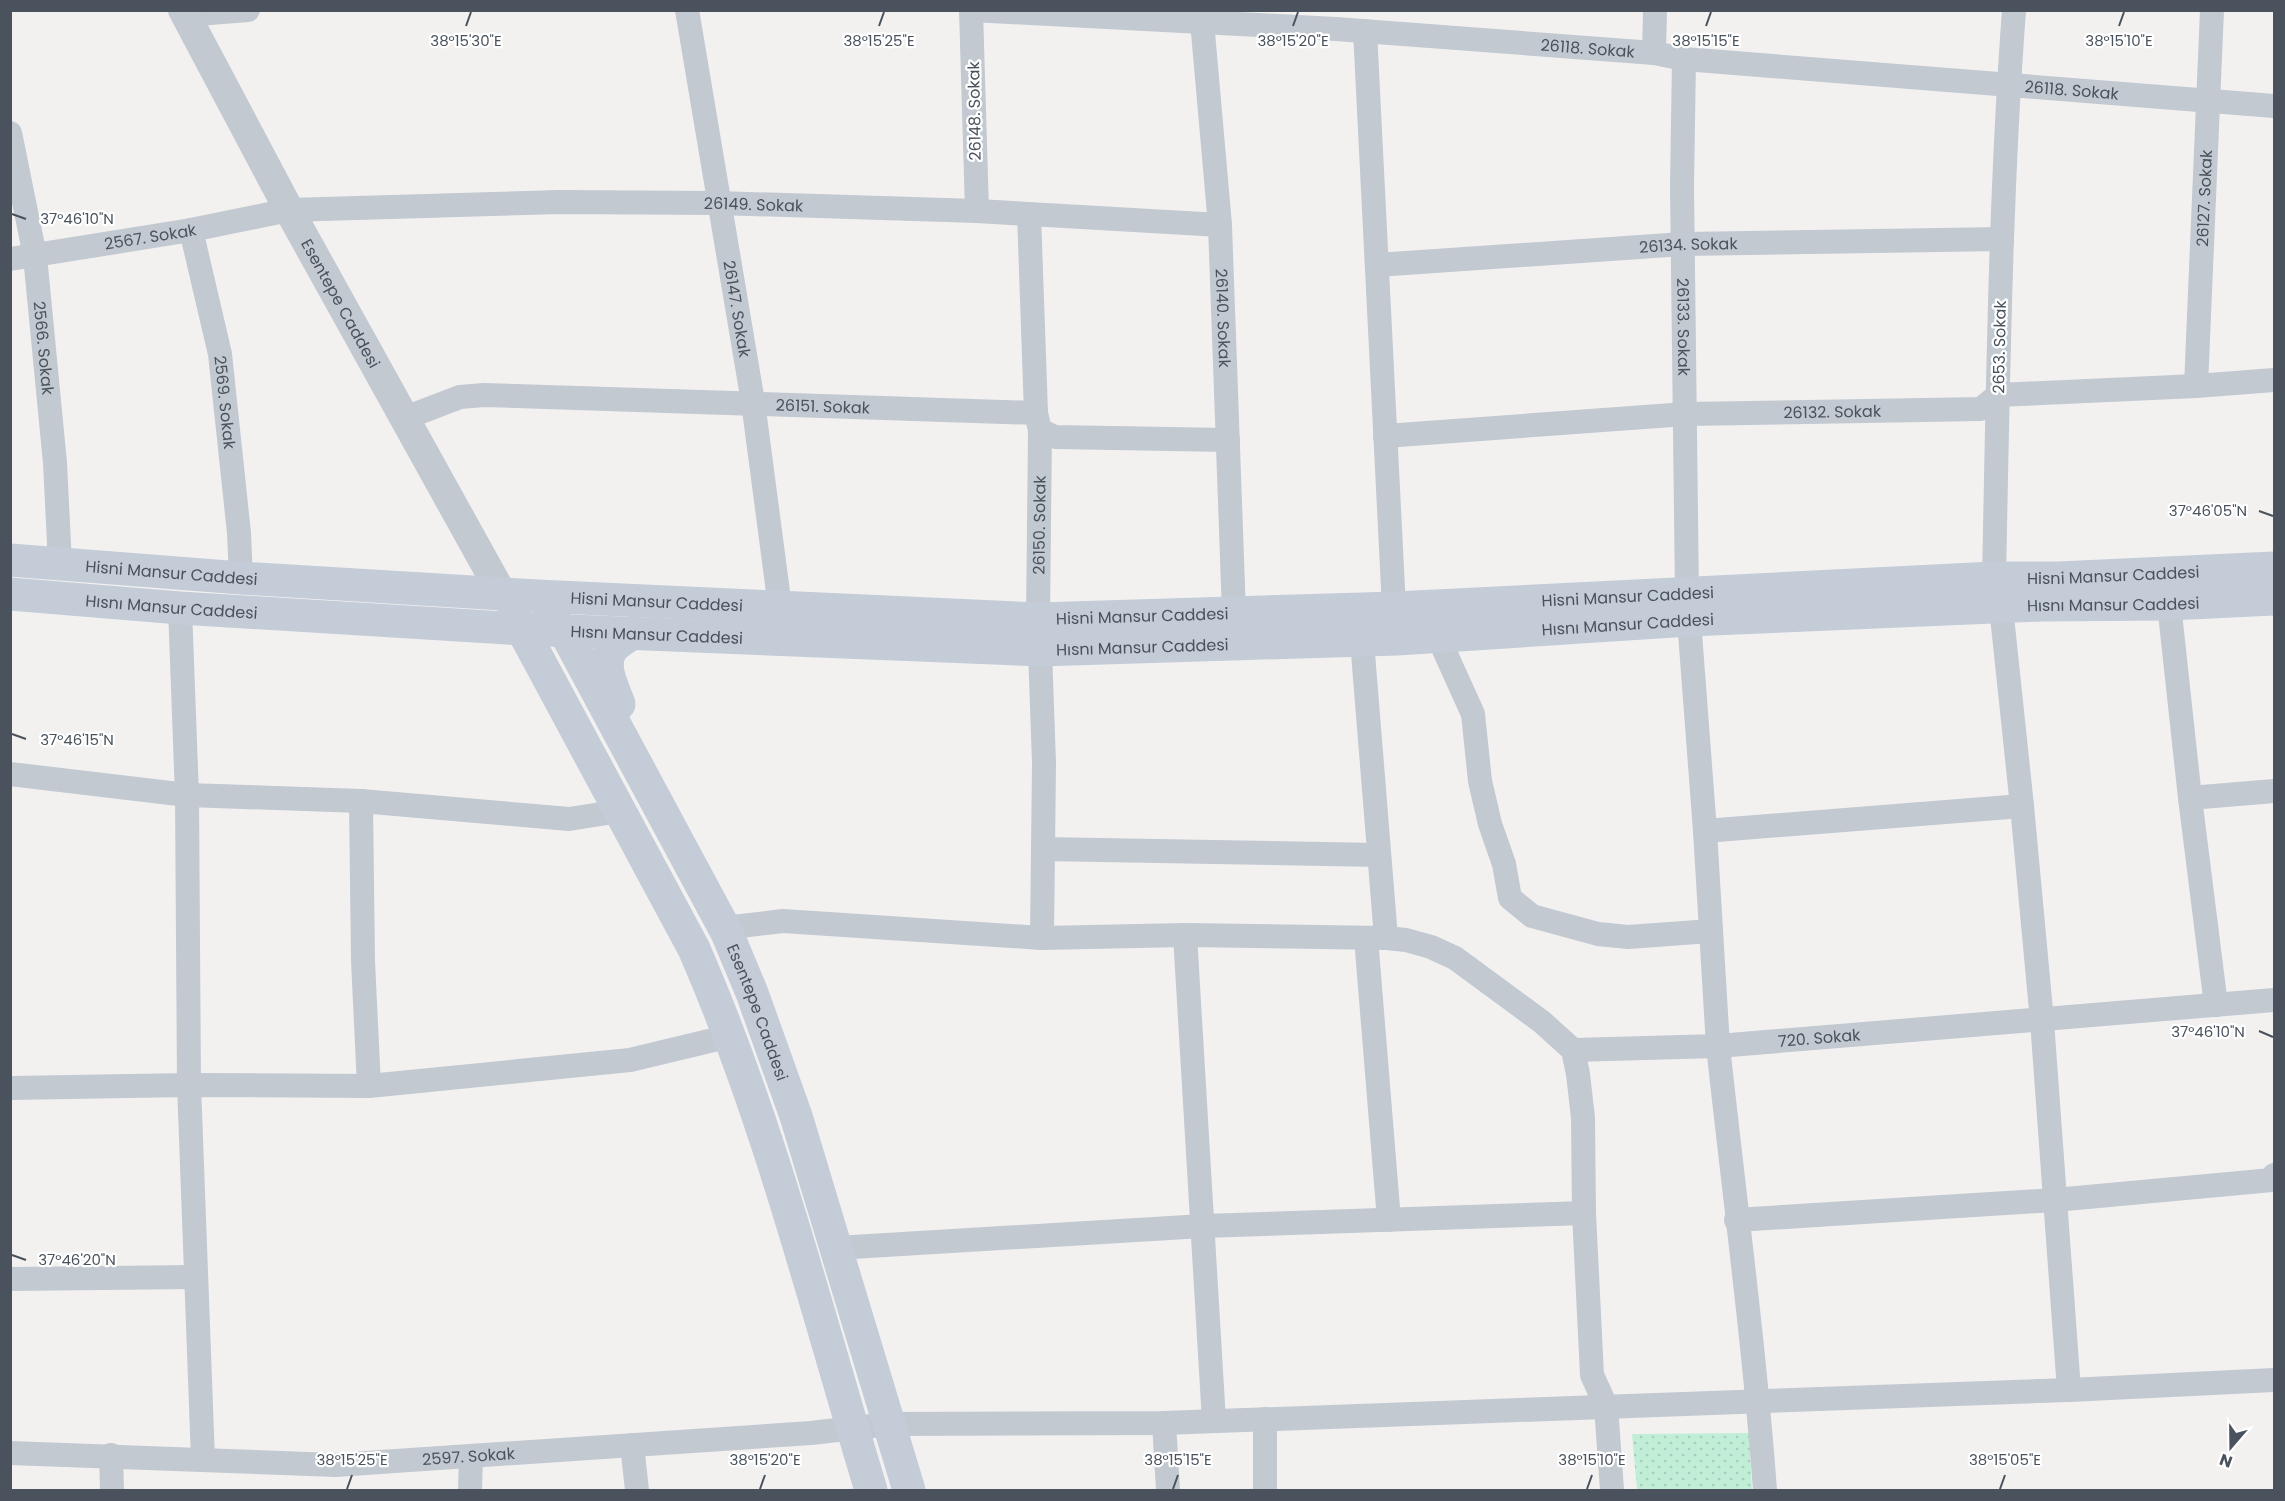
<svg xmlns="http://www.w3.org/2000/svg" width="2285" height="1501" viewBox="0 0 2285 1501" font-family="Poppins,sans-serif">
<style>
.grass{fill:url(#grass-dots)}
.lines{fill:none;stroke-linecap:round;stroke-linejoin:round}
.minor{stroke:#c2c9d1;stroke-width:24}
.tertiary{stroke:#c2c9d1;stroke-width:30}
.secondary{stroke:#c4ccd8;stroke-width:33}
.ticks{fill:none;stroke:#49525d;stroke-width:2}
.labels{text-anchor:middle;stroke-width:4.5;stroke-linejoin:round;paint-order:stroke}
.street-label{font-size:16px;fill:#49525d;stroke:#fff}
.ticks-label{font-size:15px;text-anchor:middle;fill:#49525d;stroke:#fff;stroke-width:4.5;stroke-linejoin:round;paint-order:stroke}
</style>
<defs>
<pattern id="grass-dots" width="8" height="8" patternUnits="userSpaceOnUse" patternTransform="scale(1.5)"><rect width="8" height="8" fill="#c1eed6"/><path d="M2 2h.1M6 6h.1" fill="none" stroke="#a7ceba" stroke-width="1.8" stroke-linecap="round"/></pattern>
</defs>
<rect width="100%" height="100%" fill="#f3f1f0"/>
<polygon class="grass" points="1749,1433 1752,1490 1637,1490 1632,1434"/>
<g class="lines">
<g class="minor">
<path id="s1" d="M687,10L753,402L780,607"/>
<path id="s2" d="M1201,10L1220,225L1234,614"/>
<path d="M2014,10C2000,199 1998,389 1994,578L2001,607L2022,806L2042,1021L2069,1390"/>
<polyline points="185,15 248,10"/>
<polyline points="1365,31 1394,608"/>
<polyline points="1654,53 1655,10"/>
<path id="s3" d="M1684,59L1682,187L1687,595"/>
<path id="s4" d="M10,133L35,256L55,463L60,564"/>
<path id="s5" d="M977,211L971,10L1336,29L1654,53L1684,59L2274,106"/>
<polyline points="1029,214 1036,413"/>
<path id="s6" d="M191,230L220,354L239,533L241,578"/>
<path id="s7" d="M10,259L191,230L289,210L559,202L718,203L977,211L1220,225"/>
<path id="s8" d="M1377,265L1683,244L2002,239"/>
<path id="s9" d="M2196,386L2212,10"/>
<path id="s10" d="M405,418L460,397L484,395L1036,413L1040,430L1055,437L1228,440"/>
<path id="s11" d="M1385,436L1686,414L1981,409L1998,395L2196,386L2274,380"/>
<polyline points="2169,604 2190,798 2216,1005"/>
<polyline points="180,608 187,795 189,1085 203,1459"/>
<path id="s12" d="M1038,619L1040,430"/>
<polyline points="1440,637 1444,650 1473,714 1480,781 1490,824 1504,864 1510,898 1532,916 1598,934 1628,937 1711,931"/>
<polyline points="1362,641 1386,938"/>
<polyline points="1040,650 1044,763 1042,938"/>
<polyline points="10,774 187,795 361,801 569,819 620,811"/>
<polyline points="2190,798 2274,791"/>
<polyline points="361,801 363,961 369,1086"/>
<polyline points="1705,831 2022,806"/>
<polyline points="1043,849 1379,855"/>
<polyline points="724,928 783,921 1042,938 1185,935 1386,938 1406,940 1431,947 1455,958 1542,1022 1573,1050 1578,1074 1583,1118 1584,1213 1592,1375 1606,1406 1612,1490"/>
<polyline points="1185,935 1214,1421"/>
<polyline points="1366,938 1389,1220"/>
<polyline points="1573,1050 1718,1046 1705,831 1689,620"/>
<polyline points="10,1088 189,1085 369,1086 630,1060 730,1036"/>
<polyline points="1736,1220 2055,1200 2272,1180 2274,1175"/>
<polyline points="836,1248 1203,1226 1584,1213"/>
<polyline points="10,1279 196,1277"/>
<polyline points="1265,1419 1265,1490"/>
<polyline points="1164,1423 1168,1490"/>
<polyline points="632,1445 637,1490"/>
<path id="s13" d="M10,1453L336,1465L811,1433L889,1424L1164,1423L2069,1390L2274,1380"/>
<polyline points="111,1455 112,1490"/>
<polyline points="470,1490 471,1457"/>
<path id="s14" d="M1765,1490C1754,1342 1734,1194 1718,1046L2274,1000"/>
</g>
<path class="tertiary" id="s15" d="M183,10L289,210L502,594"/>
<g class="secondary">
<path id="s16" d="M10,560L241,578L537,596L1038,619L1394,608L1994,578H2058L2274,568"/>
<path id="s17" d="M10,594L180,608L522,629L1040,650L1397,639L1689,620L2042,605L2169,604L2274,599"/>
<path d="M514,614L694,949C770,1123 816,1309 871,1490"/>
<path id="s18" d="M548,620L564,630L727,933L752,993L796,1116L909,1490"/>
<path d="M619,704C614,689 600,665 612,649C617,642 627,637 634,632"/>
</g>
</g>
<path class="ticks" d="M466,26L471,12M879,26L884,12M1293,26L1298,12M1706,26L1711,12M2119,26L2124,12M12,214L26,219M2259,511L2273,516M12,734L26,739M2259,1031L2273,1037M12,1255L26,1260M347,1489L352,1475M760,1489L765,1475M1173,1489L1178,1475M1587,1489L1592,1475M2000,1489L2005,1475"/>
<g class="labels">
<g class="street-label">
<text dy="6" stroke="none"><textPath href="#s5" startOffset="819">26118. Sokak</textPath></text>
<text dy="6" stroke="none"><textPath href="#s5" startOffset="1305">26118. Sokak</textPath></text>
<text transform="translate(974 111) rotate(-91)" y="6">26148. Sokak</text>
<text dy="6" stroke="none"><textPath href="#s9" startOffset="188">26127. Sokak</textPath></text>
<text dy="6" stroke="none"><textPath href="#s7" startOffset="748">26149. Sokak</textPath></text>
<text dy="6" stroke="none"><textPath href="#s7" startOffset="142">2567. Sokak</textPath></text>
<text dy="6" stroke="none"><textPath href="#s8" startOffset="312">26134. Sokak</textPath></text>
<text dy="6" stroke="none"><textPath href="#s15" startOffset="333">Esentepe Caddesi</textPath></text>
<text dy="6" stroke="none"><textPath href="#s1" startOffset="303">26147. Sokak</textPath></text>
<text dy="6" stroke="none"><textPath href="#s2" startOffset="309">26140. Sokak</textPath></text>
<text dy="6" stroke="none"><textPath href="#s3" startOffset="268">26133. Sokak</textPath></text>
<text dy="6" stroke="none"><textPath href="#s4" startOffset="218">2566. Sokak</textPath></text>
<text transform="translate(1999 347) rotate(-89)" y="6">2653. Sokak</text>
<text dy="6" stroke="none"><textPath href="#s6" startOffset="176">2569. Sokak</textPath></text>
<text dy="6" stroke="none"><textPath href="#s10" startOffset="422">26151. Sokak</textPath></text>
<text dy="6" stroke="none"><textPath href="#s11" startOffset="448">26132. Sokak</textPath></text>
<text dy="6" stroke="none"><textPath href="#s12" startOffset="94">26150. Sokak</textPath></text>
<text dy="6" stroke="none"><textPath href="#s16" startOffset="162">Hisni Mansur Caddesi</textPath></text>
<text dy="6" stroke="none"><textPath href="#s16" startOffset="2106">Hisni Mansur Caddesi</textPath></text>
<text dy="6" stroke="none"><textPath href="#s16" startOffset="1620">Hisni Mansur Caddesi</textPath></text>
<text dy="6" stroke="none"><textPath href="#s16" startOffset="648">Hisni Mansur Caddesi</textPath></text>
<text dy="6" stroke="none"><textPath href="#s17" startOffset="2106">Hısnı Mansur Caddesi</textPath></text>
<text dy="6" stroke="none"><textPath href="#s17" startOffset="162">Hısnı Mansur Caddesi</textPath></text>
<text dy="6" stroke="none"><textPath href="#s16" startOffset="1134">Hisni Mansur Caddesi</textPath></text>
<text dy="6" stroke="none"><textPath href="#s17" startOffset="1620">Hısnı Mansur Caddesi</textPath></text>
<text dy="6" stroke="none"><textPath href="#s17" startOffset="648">Hısnı Mansur Caddesi</textPath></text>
<text dy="6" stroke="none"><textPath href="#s17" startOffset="1134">Hısnı Mansur Caddesi</textPath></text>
<text dy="6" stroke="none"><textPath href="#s18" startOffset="448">Esentepe Caddesi</textPath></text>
<text dy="6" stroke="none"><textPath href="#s14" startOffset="548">720. Sokak</textPath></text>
<text dy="6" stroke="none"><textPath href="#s13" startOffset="459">2597. Sokak</textPath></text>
</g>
</g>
<g class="ticks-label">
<text x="879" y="46">38°15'25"E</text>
<text x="1293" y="46">38°15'20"E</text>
<text x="1706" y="46">38°15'15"E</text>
<text x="2119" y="46">38°15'10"E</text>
<text x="466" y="46">38°15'30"E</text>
<text x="77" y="224">37°46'10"N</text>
<text x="2208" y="516">37°46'05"N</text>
<text x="77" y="745">37°46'15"N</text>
<text x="2208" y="1037">37°46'10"N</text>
<text x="77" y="1265">37°46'20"N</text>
<text x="352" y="1465">38°15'25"E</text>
<text x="765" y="1465">38°15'20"E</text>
<text x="1178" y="1465">38°15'15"E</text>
<text x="1592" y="1465">38°15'10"E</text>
<text x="2005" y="1465">38°15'05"E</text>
</g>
<rect width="2285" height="1501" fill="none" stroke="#49525d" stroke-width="24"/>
<g transform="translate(2231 1447) rotate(200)" stroke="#ffffff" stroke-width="4.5" paint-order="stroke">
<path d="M0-4.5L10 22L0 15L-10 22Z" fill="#49525d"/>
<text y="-9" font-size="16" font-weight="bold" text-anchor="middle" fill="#49525d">N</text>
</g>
</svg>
